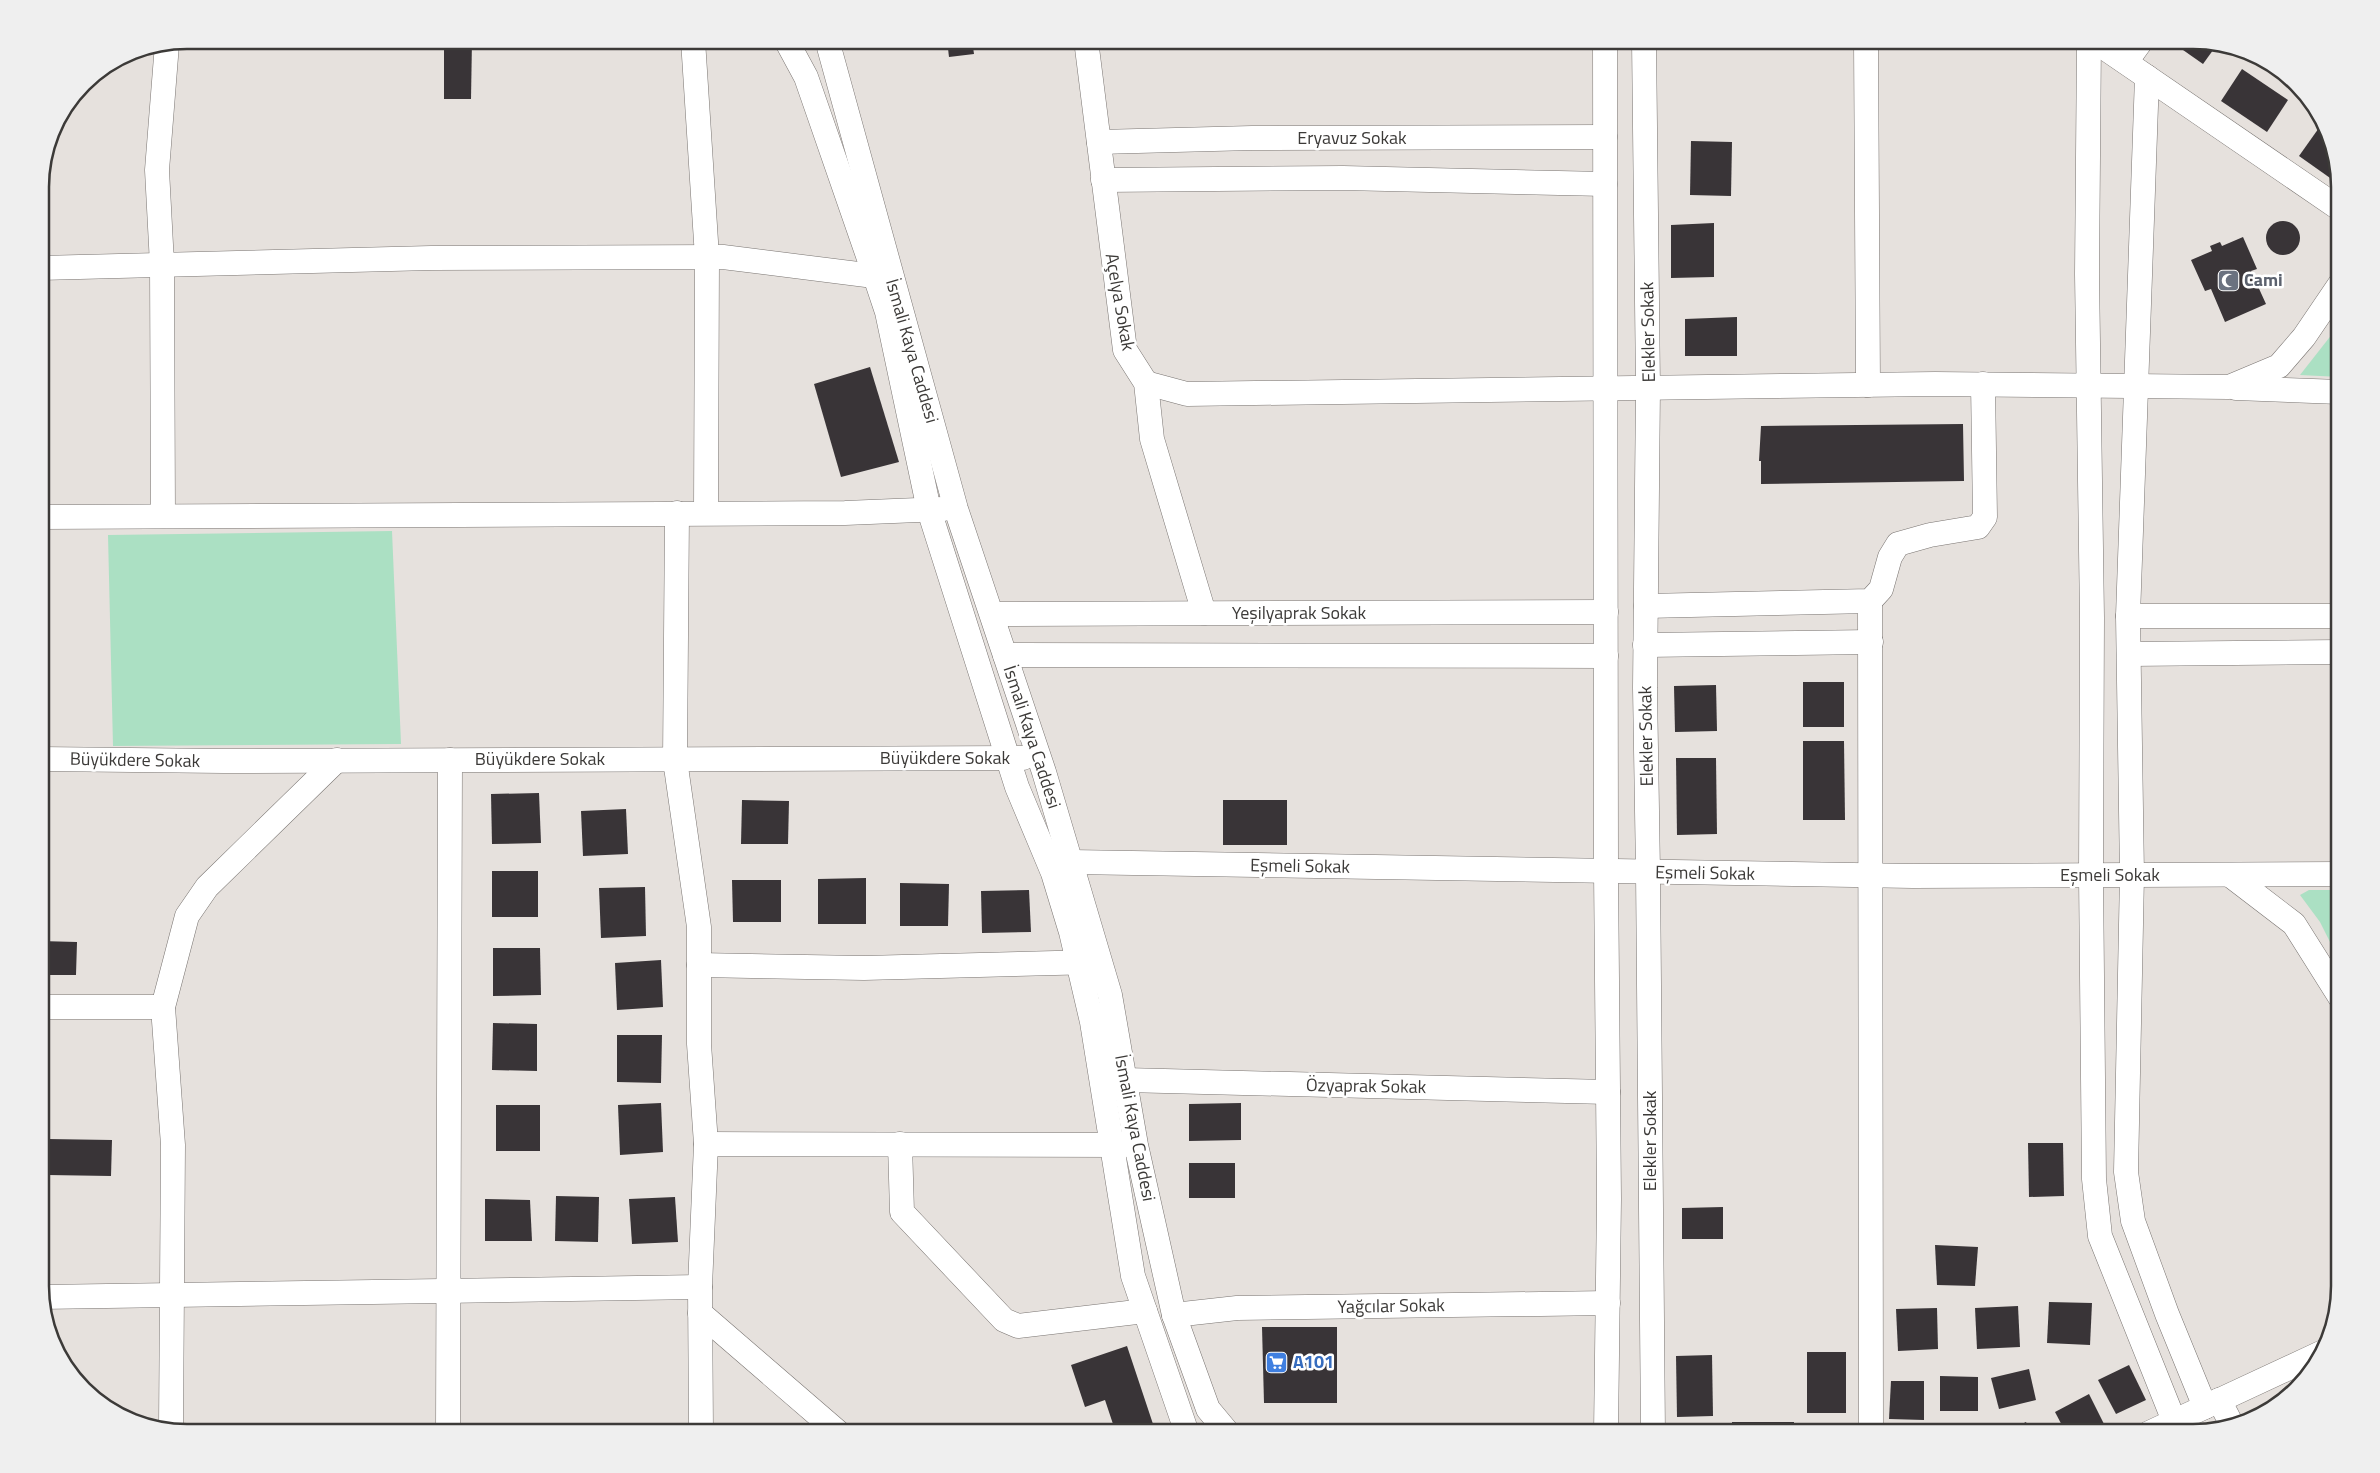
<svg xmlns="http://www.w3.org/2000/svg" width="2380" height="1473" viewBox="0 0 2380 1473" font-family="'Titillium Web',sans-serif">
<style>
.green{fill:#abe0c3}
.building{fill:#393437}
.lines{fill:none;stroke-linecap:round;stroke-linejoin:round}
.minor-casing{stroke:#797471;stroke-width:25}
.minor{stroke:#fff;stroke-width:24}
.labels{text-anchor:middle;stroke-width:5;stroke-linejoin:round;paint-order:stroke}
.street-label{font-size:18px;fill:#3c3a38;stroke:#fff}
.worship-label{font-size:18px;font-weight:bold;fill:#5b616d;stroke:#fff;text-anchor:start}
.shop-label{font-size:18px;font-weight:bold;fill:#366cbe;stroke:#fff;text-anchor:start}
.rim{fill:none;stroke:#3c3a38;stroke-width:2.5}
</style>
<rect width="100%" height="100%" fill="#e6e1dd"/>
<g class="green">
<polygon points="2340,324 2340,377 2300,375"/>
<polygon points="392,531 401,744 113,746 108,535"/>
<polygon points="2309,890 2340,890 2340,962 2320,922 2300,895"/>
</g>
<g class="building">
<polygon points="444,40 472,40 471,99 444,99"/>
<polygon points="947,40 972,40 974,54 949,57"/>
<polygon points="2175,40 2194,40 2216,46 2203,64 2173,43"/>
<polygon points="2242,69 2288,100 2267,132 2221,101"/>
<polygon points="2321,125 2325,128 2340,177 2340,185 2299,156"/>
<polygon points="1691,141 1732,142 1731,196 1690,195"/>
<circle cx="2283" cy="238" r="17"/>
<polygon points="1714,223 1714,277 1671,278 1671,225"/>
<polygon points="2243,237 2257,269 2251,271 2266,304 2225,322 2211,289 2205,291 2191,260 2212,251 2210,246 2220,242 2222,246"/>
<polygon points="1737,317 1737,356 1685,356 1685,319"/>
<polygon points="870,367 899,462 841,477 814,384"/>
<polygon points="1963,424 1964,481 1761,484 1761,461 1759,461 1761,426"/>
<rect x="1803" y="682" width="41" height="45"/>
<polygon points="1716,685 1717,731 1675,732 1674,686"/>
<polygon points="1803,741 1844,741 1845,820 1803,820"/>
<polygon points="1676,758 1716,758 1717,834 1677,835"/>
<polygon points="539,793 541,843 492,844 491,794"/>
<polygon points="742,800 789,801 788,844 741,844"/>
<rect x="1223" y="800" width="64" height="45"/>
<polygon points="626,809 628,854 583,856 581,811"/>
<rect x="492" y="871" width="46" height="46"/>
<polygon points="866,878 866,924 818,924 818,879"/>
<polygon points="732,880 781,880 781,922 733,922"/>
<polygon points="900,883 949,884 948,926 900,926"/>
<polygon points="645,887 646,936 601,938 599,888"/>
<polygon points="1029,890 1031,932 982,933 981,891"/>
<polygon points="40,941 77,942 76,975 40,975"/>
<polygon points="493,948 540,948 541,995 493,996"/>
<polygon points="661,960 663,1007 617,1010 615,963"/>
<polygon points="493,1023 537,1024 537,1071 492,1070"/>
<polygon points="617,1035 662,1035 661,1083 617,1082"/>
<polygon points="661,1103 663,1152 620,1155 618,1105"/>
<polygon points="1241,1103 1241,1140 1189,1141 1189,1104"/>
<rect x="496" y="1105" width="44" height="46"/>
<polygon points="48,1139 112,1140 111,1176 48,1175"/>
<polygon points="2028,1143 2063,1143 2064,1196 2029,1197"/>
<rect x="1189" y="1163" width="46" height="35"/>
<polygon points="556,1196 599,1197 598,1242 555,1241"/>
<polygon points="675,1197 678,1242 632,1244 629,1199"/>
<polygon points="485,1199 530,1200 532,1241 485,1241"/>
<polygon points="1723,1207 1723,1239 1682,1239 1682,1208"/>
<polygon points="1935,1245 1978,1247 1975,1286 1937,1285"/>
<polygon points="2049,1302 2092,1303 2090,1345 2047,1343"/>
<polygon points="2018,1306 2020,1347 1977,1349 1975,1308"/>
<polygon points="1937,1308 1938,1349 1898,1351 1896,1309"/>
<polygon points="1262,1327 1337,1327 1337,1403 1264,1403"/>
<polygon points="1127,1346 1156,1433 1116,1433 1105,1400 1085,1407 1071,1365"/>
<rect x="1807" y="1352" width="39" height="61"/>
<polygon points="1712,1355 1713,1416 1677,1417 1676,1356"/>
<polygon points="2129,1365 2146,1400 2116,1414 2098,1380"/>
<polygon points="2029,1369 2036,1400 1999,1409 1991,1378"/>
<polygon points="1940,1376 1978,1377 1978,1411 1940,1411"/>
<polygon points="1891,1381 1924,1381 1924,1420 1889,1419"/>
<polygon points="2089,1394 2104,1424 2087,1433 2066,1433 2055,1412"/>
<rect x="1732" y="1422" width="62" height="11"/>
<polygon points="2026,1422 2031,1433 2003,1433"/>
</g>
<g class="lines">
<defs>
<g id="minor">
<polyline points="693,40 707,257 706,513"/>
<polyline points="786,40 806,77 875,276 887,312 929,510 1017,787 1053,873 1071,932 1092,1022 1133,1276 1187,1433"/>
<polyline points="827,40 956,509 1044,772 1110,995 1136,1145 1174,1315 1208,1409 1228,1433"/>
<polyline points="1086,40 1125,350 1146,383 1152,439 1204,613"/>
<polyline points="1605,40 1606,871 1609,1199 1606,1433"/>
<polyline points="1644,40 1648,388 1645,688 1648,872 1653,1433"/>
<polyline points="1866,40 1868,385"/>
<polyline points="2089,40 2087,274 2092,618 2091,875 2094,1179 2100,1236 2174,1421"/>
<polyline points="2093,40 2340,209"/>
<polyline points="2126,62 2142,40"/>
<polyline points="2147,77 2128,616 2132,875 2126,1172 2133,1221 2167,1314 2205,1407"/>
<polyline points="1099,142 1252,138 1605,137"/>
<polyline points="1103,180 1343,178 1605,184"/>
<polyline points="40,268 431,258 723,257 890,278"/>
<polyline points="1146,383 1187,394 1935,384 2229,387 2279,366 2304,337 2340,284"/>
<polyline points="2236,388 2340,392"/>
<polyline points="677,513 675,760 699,927 699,1044 706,1144"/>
<polyline points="163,516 162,264 157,170 167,44"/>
<polyline points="40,517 845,513 943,509"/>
<polyline points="1870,601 1871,1433"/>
<polyline points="1646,606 1870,601 1881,589 1890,557 1898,544 1930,535 1978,527 1985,517 1983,384"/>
<polyline points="992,614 1606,612"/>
<polyline points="2128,616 2340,616"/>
<polyline points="1645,645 1871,642"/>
<polyline points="2129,654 2340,652"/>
<polyline points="1005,655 1606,656"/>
<polyline points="40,759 223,761 1023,758"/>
<polyline points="1071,862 1913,876 2340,874"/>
<polyline points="2230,875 2294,924 2340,997"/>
<polyline points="699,965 864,968 1095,962"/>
<polyline points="40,1007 163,1007"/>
<polyline points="1125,1080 1608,1092"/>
<polyline points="900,1144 902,1212 1004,1320 1018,1326 1145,1311"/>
<polyline points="41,1297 700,1287"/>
<polyline points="700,1313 839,1433"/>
<polyline points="1174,1315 1237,1308 1608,1303"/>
<polyline points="2219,1400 2231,1423"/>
<polyline points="171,1429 173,1145 163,1007 187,916 207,887 337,760"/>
<polyline points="448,1433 450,760"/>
<polyline points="701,1433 700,1287 706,1144 1125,1145"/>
<polyline points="2149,1433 2323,1352"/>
</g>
</defs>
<use href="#minor" class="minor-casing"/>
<use href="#minor" class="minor"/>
</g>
<defs>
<symbol id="mosque-square" viewBox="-11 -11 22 22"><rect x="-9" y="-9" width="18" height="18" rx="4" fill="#6b7280" stroke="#fff"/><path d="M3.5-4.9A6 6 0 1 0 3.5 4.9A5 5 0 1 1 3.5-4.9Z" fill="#fff"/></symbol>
<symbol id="supermarket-square" viewBox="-11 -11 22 22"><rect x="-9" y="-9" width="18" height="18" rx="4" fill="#3f7fe0" stroke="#fff"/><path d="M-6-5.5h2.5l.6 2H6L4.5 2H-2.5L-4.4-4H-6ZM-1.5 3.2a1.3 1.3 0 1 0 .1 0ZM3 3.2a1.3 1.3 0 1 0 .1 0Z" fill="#fff"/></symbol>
</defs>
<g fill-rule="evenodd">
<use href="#mosque-square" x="2216" y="268" width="25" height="25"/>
<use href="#supermarket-square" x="1264" y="1350" width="25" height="25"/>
</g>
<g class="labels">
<g class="street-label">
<text x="1352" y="144">Eryavuz Sokak</text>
<text transform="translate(1120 302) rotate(80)" y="6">Açelya Sokak</text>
<text transform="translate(1648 332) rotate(-91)" y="6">Elekler Sokak</text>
<text transform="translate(912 351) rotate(74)" y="6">İsmali Kaya Caddesi</text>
<text x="1299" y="619">Yeşilyaprak Sokak</text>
<text transform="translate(1646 736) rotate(-91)" y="6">Elekler Sokak</text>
<text transform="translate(1032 737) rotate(72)" y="6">İsmali Kaya Caddesi</text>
<text x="945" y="764">Büyükdere Sokak</text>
<text x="540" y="765">Büyükdere Sokak</text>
<text transform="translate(135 760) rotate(1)" y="6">Büyükdere Sokak</text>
<text transform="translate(1300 866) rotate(1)" y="6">Eşmeli Sokak</text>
<text transform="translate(1705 873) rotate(1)" y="6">Eşmeli Sokak</text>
<text x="2110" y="881">Eşmeli Sokak</text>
<text transform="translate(1366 1086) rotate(1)" y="6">Özyaprak Sokak</text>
<text transform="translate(1135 1128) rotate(79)" y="6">İsmali Kaya Caddesi</text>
<text transform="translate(1650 1141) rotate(-90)" y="6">Elekler Sokak</text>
<text transform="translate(1391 1306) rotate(-1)" y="6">Yağcılar Sokak</text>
</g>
<g class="worship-label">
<text x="2244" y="286">Cami</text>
</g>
<g class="shop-label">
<text x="1293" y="1368">A101</text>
</g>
</g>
<path d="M0 0H2380V1473H0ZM187 49H2193A138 138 0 0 1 2331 187V1286A138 138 0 0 1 2193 1424H187A138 138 0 0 1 49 1286V187A138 138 0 0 1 187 49Z" fill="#efefef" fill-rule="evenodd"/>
<path class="rim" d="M187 49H2193A138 138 0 0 1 2331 187V1286A138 138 0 0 1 2193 1424H187A138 138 0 0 1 49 1286V187A138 138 0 0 1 187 49Z"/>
</svg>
